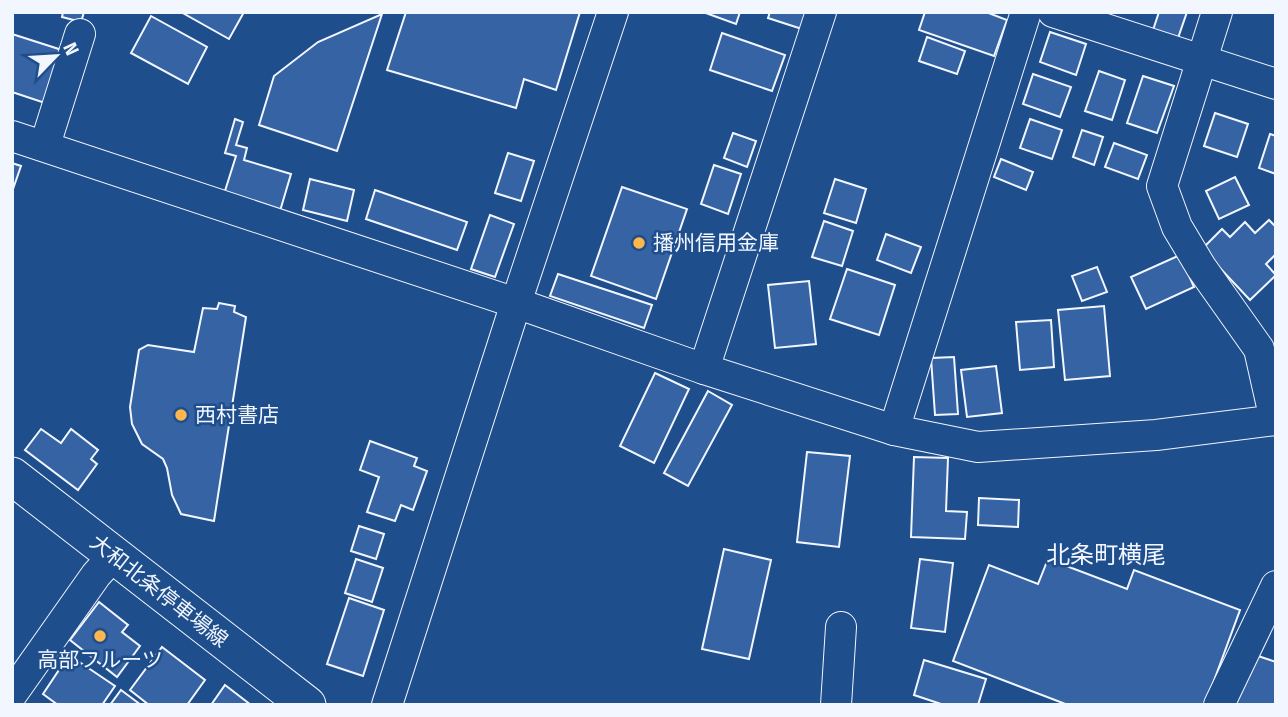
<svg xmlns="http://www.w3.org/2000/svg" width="1288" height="717" viewBox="0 0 1288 717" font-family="'Fira Sans Condensed','Noto Sans JP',sans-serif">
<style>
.building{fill:#3563a3;stroke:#f2f6ff;stroke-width:2}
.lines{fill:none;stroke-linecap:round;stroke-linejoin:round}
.minor-casing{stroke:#f2f6ff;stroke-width:32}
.major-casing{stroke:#f2f6ff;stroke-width:39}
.minor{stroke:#1f4e8c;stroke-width:30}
.major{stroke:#1f4e8c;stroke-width:37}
.poi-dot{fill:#ffb74d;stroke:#1f4e8c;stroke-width:2.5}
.labels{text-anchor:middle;stroke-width:5;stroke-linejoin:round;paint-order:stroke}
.poi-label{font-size:21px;fill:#f2f6ff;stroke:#1f4e8c;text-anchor:start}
.street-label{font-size:21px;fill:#f2f6ff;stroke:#1f4e8c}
.quarter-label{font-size:24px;fill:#f2f6ff;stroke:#1f4e8c}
</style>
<rect width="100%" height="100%" fill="#1f4e8c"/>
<g class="building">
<polygon points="63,12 84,12 81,22 62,17"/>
<polygon points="181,12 244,12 229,39"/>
<polygon points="406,12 580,12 556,90 524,79 516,108 387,70"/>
<polygon points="703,12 740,12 736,24"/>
<polygon points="770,12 811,12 805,30 768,18"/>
<polygon points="925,12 986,12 1007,20 994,56 919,30"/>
<polygon points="1159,12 1187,12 1178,38 1153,30"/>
<polygon points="382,14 337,151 259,125 274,76 318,42"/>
<polygon points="151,16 207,47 188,84 131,53"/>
<polygon points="1050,32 1086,44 1076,75 1040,62"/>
<polygon points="722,33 785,55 772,91 710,70"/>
<polygon points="12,34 65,51 48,104 12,92"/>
<polygon points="927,37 965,51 957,74 919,61"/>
<polygon points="1099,71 1125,80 1112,120 1085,111"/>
<polygon points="1033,74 1071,87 1060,117 1023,104"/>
<polygon points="1143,76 1174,86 1157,133 1127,123"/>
<polygon points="1215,113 1248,124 1237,157 1204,146"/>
<polygon points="235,119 243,122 236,145 247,148 244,160 291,174 280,211 224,194 236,156 225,153"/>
<polygon points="1030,119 1062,130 1052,159 1020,148"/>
<polygon points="1082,130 1103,137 1094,165 1073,157"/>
<polygon points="733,133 756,141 747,167 724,158"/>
<polygon points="1270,134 1276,136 1276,174 1259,168"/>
<polygon points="1114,143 1147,155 1138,179 1105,167"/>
<polygon points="508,153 534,161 521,201 495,193"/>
<polygon points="1001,159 1033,172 1026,190 994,177"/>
<polygon points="12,163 21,166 12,192"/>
<polygon points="714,165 741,174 728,214 701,204"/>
<polygon points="1235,177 1249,205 1219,219 1206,191"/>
<polygon points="310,179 354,190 347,221 303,210"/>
<polygon points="835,179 866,189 856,223 824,213"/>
<polygon points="622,187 687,209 656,299 591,276"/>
<polygon points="375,190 467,222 457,250 366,219"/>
<polygon points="490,215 514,224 495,277 471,269"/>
<polygon points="1269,220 1276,227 1276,254 1266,264 1276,275 1250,300 1202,249 1222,229 1230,237 1245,222 1255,233"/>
<polygon points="824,221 853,231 842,266 812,257"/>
<polygon points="886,234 921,247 911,273 877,260"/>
<polygon points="1180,255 1194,287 1146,309 1131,277"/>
<polygon points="1097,267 1107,292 1082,301 1072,276"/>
<polygon points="847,269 895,285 879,335 830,319"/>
<polygon points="558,274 652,305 644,328 550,296"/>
<polygon points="809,281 816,344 775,348 768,285"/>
<polygon points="219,303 235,306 234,312 246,317 214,521 181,514 172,495 167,468 163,459 142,444 132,424 130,407 139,350 148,345 194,352 203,308 217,309"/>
<polygon points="1104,306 1110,376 1065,380 1058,310"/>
<polygon points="1051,320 1054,367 1020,370 1016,322"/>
<polygon points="954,357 958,414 935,415 931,358"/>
<polygon points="996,366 1002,413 967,417 961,370"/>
<polygon points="655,373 689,389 654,463 620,446"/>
<polygon points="708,391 732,405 688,486 664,473"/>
<polygon points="41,429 61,443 71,429 98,450 91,459 97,464 78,490 25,450"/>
<polygon points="370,441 417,458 414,466 427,471 413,510 401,505 395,521 367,512 379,477 360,470"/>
<polygon points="807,452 850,456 839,547 797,542"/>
<polygon points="914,457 948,458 946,511 967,512 965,539 911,537"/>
<polygon points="979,498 1019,500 1018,527 978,525"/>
<polygon points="359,526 384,534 376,559 351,551"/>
<polygon points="724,549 771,560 749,659 702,649"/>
<polygon points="356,559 383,568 372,602 345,593"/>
<polygon points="920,559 953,563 945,632 911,628"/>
<polygon points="1048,559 1127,589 1134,570 1240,610 1205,705 1068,705 953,661 989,565 1038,584"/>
<polygon points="349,598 384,610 363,676 327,664"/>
<polygon points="99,602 128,625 122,632 140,646 117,677 70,640"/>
<polygon points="162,647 205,680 187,705 149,705 130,690"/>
<polygon points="69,655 115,686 102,705 58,705 43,694"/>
<polygon points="1258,656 1276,662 1276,705 1234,705"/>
<polygon points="924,660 986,679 978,705 944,705 914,695"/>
<polygon points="225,685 251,705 211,705"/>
<polygon points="121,690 141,705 110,705"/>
</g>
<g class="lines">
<defs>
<g id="minor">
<polyline points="1053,12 1276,84"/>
<polyline points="1217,12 1162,186 1177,227 1201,267 1259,349 1275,420"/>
<polyline points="12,136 516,303 704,369 894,430 978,447 1156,435 1276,420"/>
<polyline points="45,145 80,34"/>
<polyline points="704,369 821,12"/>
<polyline points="894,430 1026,12"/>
<polyline points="12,694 96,575 114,555"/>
<polyline points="387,705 516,303 613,12"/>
<polyline points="836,705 841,627"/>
<polyline points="1219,705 1276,586"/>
</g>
<polyline id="major" points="12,476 307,705"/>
</defs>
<use href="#minor" class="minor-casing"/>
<use href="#major" class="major-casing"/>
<use href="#minor" class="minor"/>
<use href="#major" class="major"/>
</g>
<g class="poi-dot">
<circle cx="639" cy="243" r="7"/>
<circle cx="181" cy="415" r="7"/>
<circle cx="100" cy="636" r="7"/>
</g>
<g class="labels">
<g class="poi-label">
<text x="653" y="250">播州信用金庫</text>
<text x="195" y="422">西村書店</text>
<text x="100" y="667" text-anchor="middle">高部フルーツ</text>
</g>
<g class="street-label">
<text transform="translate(159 591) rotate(38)" y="7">大和北条停車場線</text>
</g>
<g class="quarter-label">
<text x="1106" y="563">北条町横尾</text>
</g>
</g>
<rect width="1288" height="717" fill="none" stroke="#f2f6ff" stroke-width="28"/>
<g transform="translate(56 56) rotate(65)" stroke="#1f4e8c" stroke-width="5" paint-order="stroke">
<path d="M0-5L12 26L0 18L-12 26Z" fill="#f2f6ff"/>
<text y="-10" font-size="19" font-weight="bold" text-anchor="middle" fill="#f2f6ff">N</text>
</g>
</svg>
